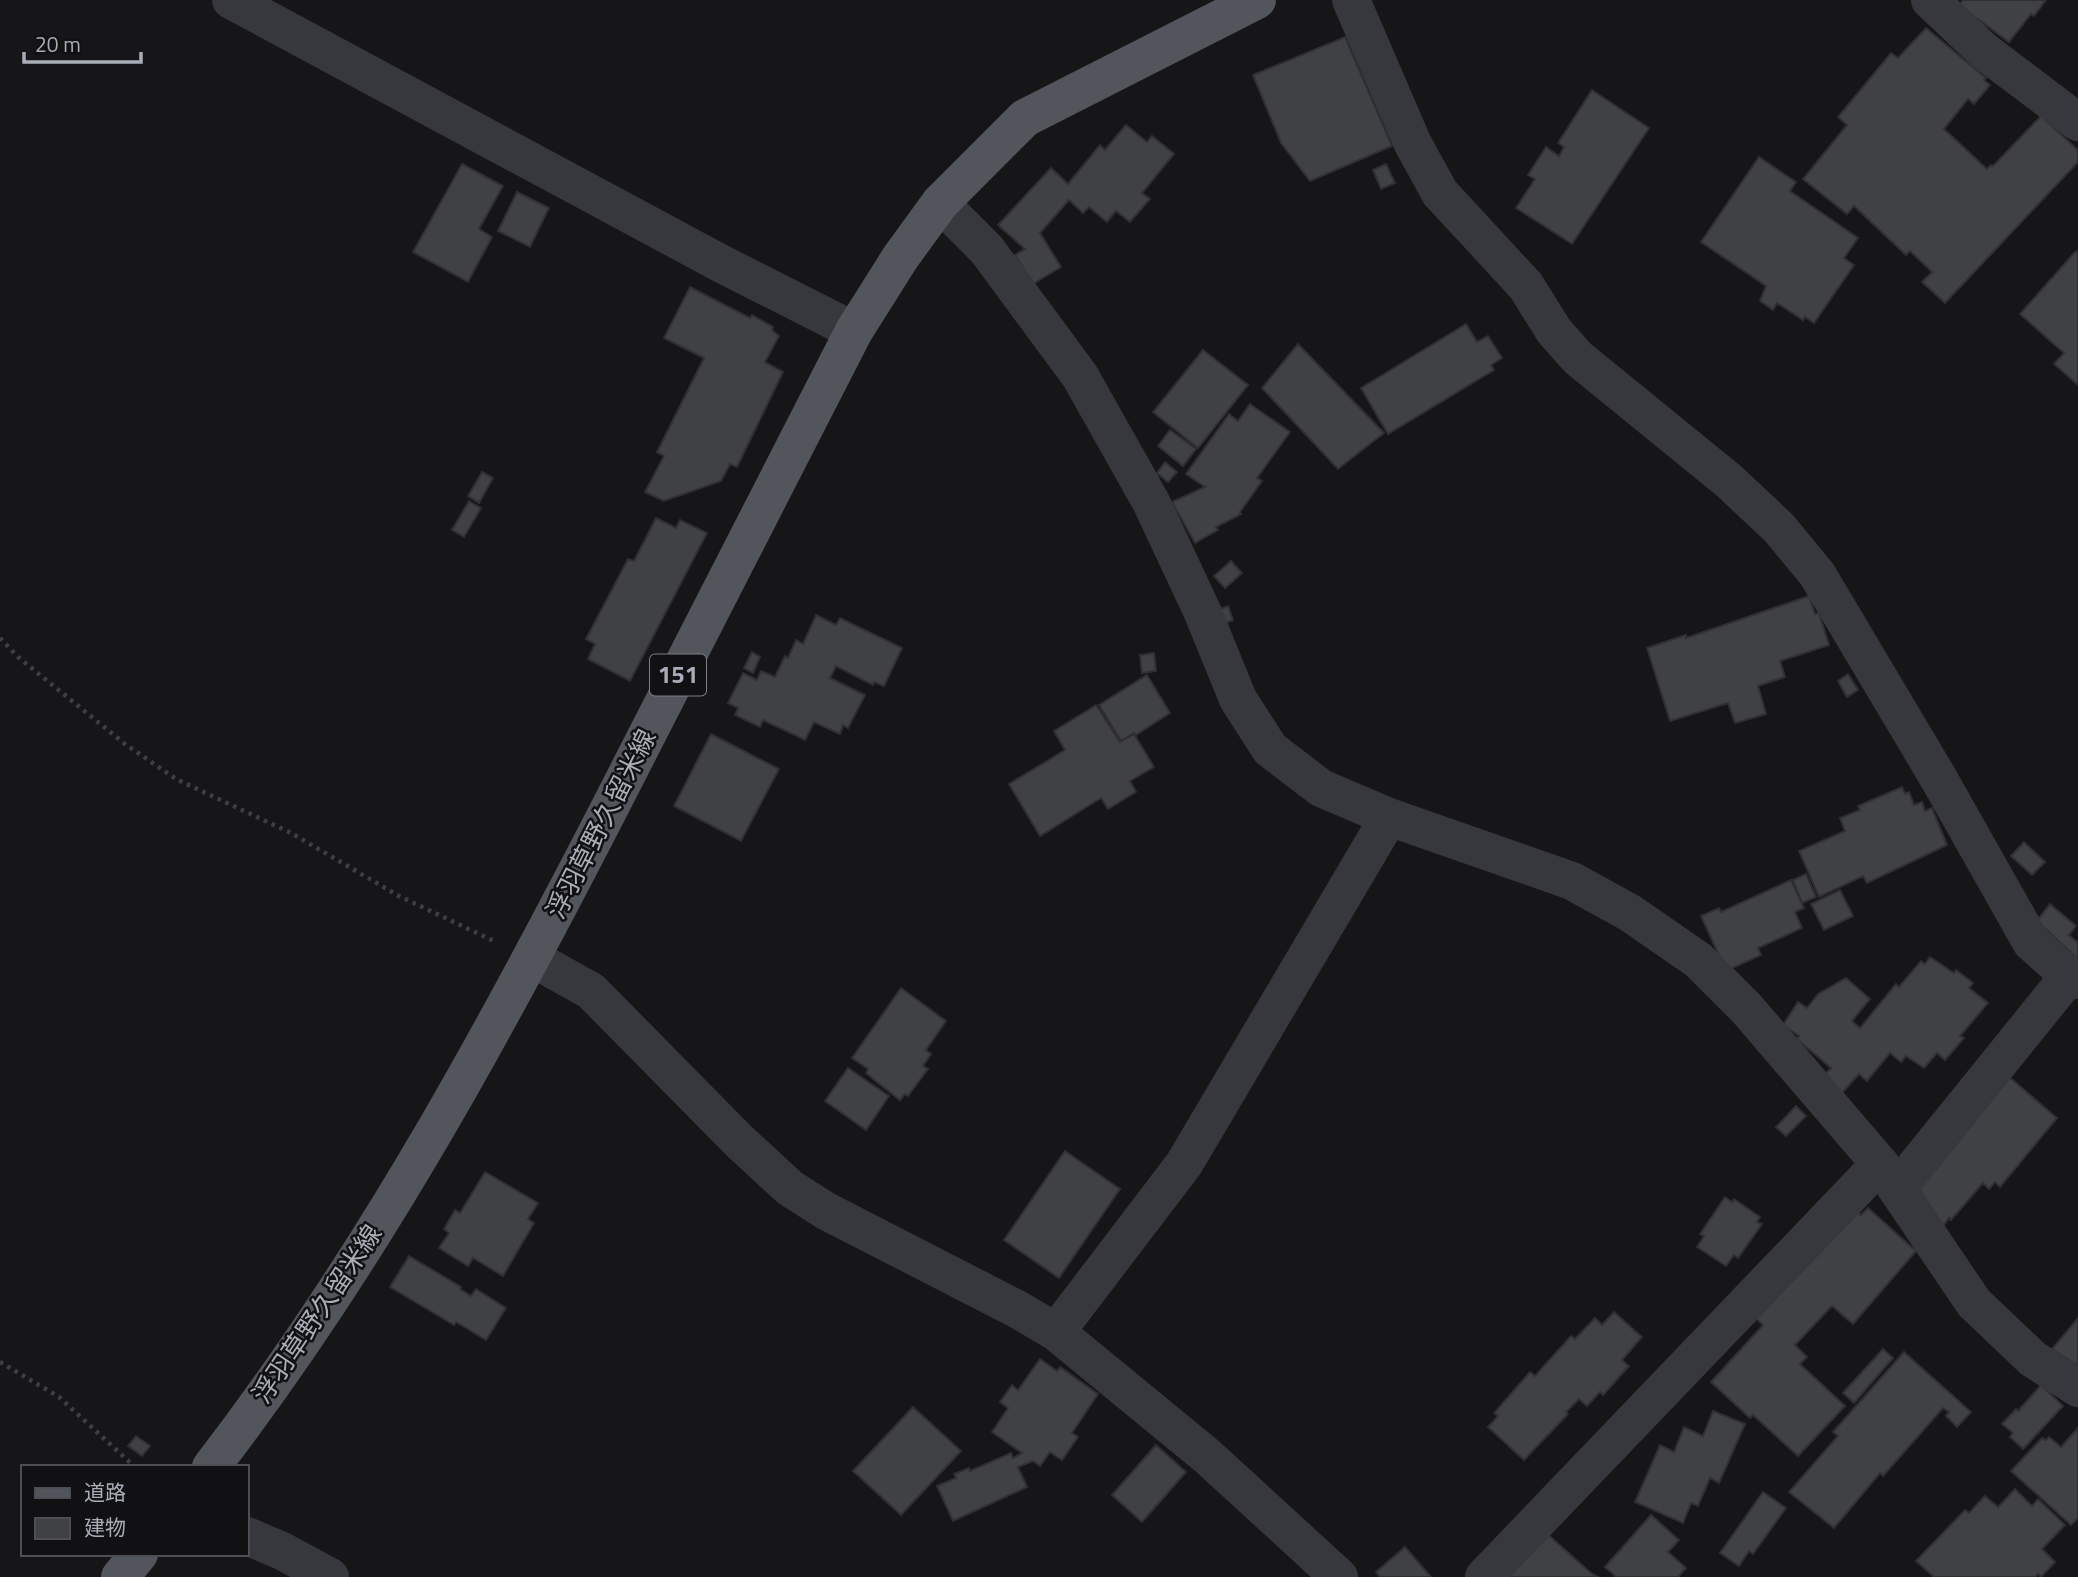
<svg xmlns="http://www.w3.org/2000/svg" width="2078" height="1577" viewBox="0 0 2078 1577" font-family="'Titillium Web','Noto Sans JP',sans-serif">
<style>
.building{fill:#404145;stroke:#303034;stroke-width:2}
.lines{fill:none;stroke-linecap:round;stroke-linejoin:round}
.path{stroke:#3d3f44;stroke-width:4.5;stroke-dasharray:3.5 5;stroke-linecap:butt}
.minor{stroke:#37383d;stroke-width:38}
.major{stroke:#53555c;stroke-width:38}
.labels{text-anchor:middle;stroke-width:5;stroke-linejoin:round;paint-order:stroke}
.shield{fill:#111113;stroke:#7b7e86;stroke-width:2}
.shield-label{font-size:24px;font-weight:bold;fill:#a8adb8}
.street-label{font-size:26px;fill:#a8adb8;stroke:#111113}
</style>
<rect width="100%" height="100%" fill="#161618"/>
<g class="building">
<polygon points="1963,0 2046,0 2034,16 2031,14 2009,42 1959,5"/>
<polygon points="1926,28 1986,78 1984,80 1990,85 1974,104 1968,99 1944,129 1987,169 1991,165 1993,166 2041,116 2078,150 2078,162 1945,303 1922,282 1932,272 1910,251 1906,255 1854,206 1847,214 1803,179 1847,125 1838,117 1891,53 1898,58"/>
<polygon points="1345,37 1392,146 1310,181 1281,143 1253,75"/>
<polygon points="1592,90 1649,128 1572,244 1516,208 1535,179 1528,175 1546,147 1559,156 1564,147 1558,143"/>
<polygon points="1126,125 1147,142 1152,136 1174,154 1142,193 1150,199 1130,222 1116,211 1107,222 1089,207 1083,213 1069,200 1040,233 1061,267 1033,284 1015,255 1025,249 998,225 1051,168 1068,184 1100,145 1105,150"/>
<polygon points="1759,157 1796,182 1790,191 1858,238 1844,258 1854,265 1814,323 1805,317 1803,320 1777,303 1773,310 1760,301 1766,286 1701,242"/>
<polygon points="462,164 503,186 479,229 492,237 468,282 413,252"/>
<polygon points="1386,164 1395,183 1381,189 1373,170"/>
<polygon points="517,192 549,208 530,247 498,231"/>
<polygon points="2078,251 2078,385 2054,364 2064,353 2020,314 2075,252"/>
<polygon points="690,287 750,318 752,315 773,327 772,330 779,336 765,362 783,372 737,467 730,464 721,481 664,501 645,492 664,456 657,452 704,358 664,338"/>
<polygon points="1466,324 1477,342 1488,336 1502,358 1491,365 1494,370 1388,434 1361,388"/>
<polygon points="1298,344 1384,433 1338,469 1262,388"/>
<polygon points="1203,350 1248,385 1198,448 1153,412"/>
<polygon points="1250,404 1290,432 1257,478 1262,481 1240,512 1241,514 1216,527 1218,530 1195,543 1172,502 1205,487 1186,474 1229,414 1238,421"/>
<polygon points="1170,430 1196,449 1183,466 1158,446"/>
<polygon points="1165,462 1177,472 1168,482 1157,473"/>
<polygon points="482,472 493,478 479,503 468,496"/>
<polygon points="469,501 481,508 464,537 452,530"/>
<polygon points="656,518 676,528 680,520 707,533 630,681 588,659 595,644 586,639 628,559 634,561"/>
<polygon points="1231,561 1242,573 1225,588 1214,576"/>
<polygon points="1809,596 1815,614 1819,613 1829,645 1780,661 1785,677 1758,686 1766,714 1735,723 1728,703 1670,721 1647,648 1686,635 1686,638"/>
<polygon points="1228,606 1233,620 1223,624 1218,610"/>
<polygon points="816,615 836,625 840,618 902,648 884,686 874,682 873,685 836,666 830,678 865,695 848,728 843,725 840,734 814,722 805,740 763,720 760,727 735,715 738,708 728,703 743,673 757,680 761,671 775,677 785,656 788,658 796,640 803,644"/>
<polygon points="752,652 760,657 753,673 744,668"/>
<polygon points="1154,653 1156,671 1142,673 1140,655"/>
<polygon points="1848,674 1858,690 1847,697 1838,681"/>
<polygon points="1147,675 1170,713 1136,735 1134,733 1121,741 1099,705"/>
<polygon points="1096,705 1120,742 1134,734 1154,767 1130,781 1136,792 1108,809 1101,798 1040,836 1009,784 1065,750 1054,731"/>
<polygon points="711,734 779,769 741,841 674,806"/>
<polygon points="1902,787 1905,794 1909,792 1914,805 1922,802 1925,811 1932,808 1947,845 1867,883 1863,876 1819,897 1799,851 1845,831 1840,818 1860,810 1858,806"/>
<polygon points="2024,842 2045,862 2032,875 2011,856"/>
<polygon points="1806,874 1816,897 1802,903 1793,880"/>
<polygon points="1791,880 1804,908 1795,912 1802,928 1758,948 1761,955 1726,971 1701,916 1719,908 1721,912"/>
<polygon points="1840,890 1853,916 1824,930 1811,904"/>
<polygon points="2050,904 2076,926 2069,935 2077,942 2078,941 2078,959 2037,921"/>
<polygon points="1930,957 1954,973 1956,970 1973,983 1969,988 1988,1003 1960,1036 1964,1038 1945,1060 1937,1053 1924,1068 1906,1056 1901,1062 1890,1053 1867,1081 1859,1074 1842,1093 1824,1075 1831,1068 1797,1039 1799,1036 1783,1025 1798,1002 1807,1008 1818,994 1846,978 1870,999 1852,1021 1860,1028 1896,984 1899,987 1921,961 1925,964"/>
<polygon points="901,988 946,1021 926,1050 931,1054 923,1066 928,1069 908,1096 905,1094 900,1100 878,1083 866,1073 868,1069 852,1058"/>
<polygon points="848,1068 889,1096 866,1130 825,1101"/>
<polygon points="2008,1076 2057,1118 2000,1187 1995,1182 1989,1189 1983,1183 1951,1220 1949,1218 1940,1230 1917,1184"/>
<polygon points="1796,1106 1806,1116 1786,1136 1776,1127"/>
<polygon points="1065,1151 1120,1189 1059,1278 1004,1240"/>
<polygon points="485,1172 538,1203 528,1219 534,1223 503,1276 473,1258 468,1266 439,1248 449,1233 444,1229 455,1210 460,1213"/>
<polygon points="1725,1197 1732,1202 1734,1199 1760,1217 1757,1222 1762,1224 1738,1258 1734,1255 1726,1266 1697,1247 1704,1236 1700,1234"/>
<polygon points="1854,1208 1861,1215 1868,1208 1916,1251 1853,1324 1832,1306 1795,1345 1807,1357 1800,1364 1845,1406 1798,1456 1753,1415 1750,1418 1711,1382 1763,1325 1751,1314"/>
<polygon points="409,1256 461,1287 460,1289 471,1296 476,1289 506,1308 486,1340 456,1322 454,1325 390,1287"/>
<polygon points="1614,1312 1642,1337 1622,1360 1629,1366 1603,1395 1600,1392 1587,1406 1579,1399 1566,1412 1568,1414 1524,1460 1488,1427 1498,1416 1494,1413 1530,1372 1535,1376 1571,1336 1575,1339 1595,1318 1602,1325"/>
<polygon points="2078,1318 2078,1366 2052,1349"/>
<polygon points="1883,1349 1893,1358 1854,1403 1843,1393"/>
<polygon points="1904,1352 1971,1412 1957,1427 1946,1416 1949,1412 1943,1408 1883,1476 1880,1473 1834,1528 1789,1492 1838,1436 1833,1432"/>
<polygon points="1040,1359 1057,1371 1060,1367 1098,1394 1072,1433 1078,1437 1062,1460 1050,1452 1040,1466 1033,1461 1018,1467 1027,1487 953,1521 937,1486 956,1478 954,1474 969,1468 970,1471 1011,1453 1013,1458 1022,1453 992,1432 1008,1408 1000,1402 1012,1385 1018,1390"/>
<polygon points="2041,1385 2063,1406 2023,1449 2010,1437 2013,1433 2002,1424 2016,1409 2018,1411"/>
<polygon points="913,1407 961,1451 901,1515 853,1471"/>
<polygon points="1713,1411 1745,1424 1719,1483 1710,1478 1698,1506 1691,1503 1683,1523 1635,1502 1660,1445 1674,1452 1684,1427 1703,1436"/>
<polygon points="2078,1428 2078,1518 2071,1525 2011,1471 2042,1438 2046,1440 2049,1437 2061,1447"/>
<polygon points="136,1436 150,1446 142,1456 128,1446"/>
<polygon points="1156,1445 1186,1472 1142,1522 1112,1495"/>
<polygon points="2015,1489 2032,1506 2038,1499 2065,1525 2042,1549 2055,1562 2041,1577 2038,1574 2035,1577 1934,1577 1916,1561 1965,1510 1969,1513 1985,1496 1998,1507"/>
<polygon points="1763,1492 1786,1508 1753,1554 1749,1551 1739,1566 1720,1553"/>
<polygon points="1651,1515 1679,1540 1668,1552 1686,1568 1678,1577 1616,1577 1605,1567"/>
<polygon points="1545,1532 1591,1573 1598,1577 1500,1577"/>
<polygon points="1405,1547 1431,1577 1380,1577 1376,1572"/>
</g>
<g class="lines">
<g class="path">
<polyline points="0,638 18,657 125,744 176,779 291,833 399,896 496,942"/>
<polyline points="0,1362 59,1397 135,1467"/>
</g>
<g class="minor">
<polyline points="231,0 720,263 854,331"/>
<polyline points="1351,0 1413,144 1440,193 1526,286 1554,331 1578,358 1729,481 1779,528 1817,574 1939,779 2031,942 2069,976 2078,980"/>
<polyline points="1930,0 1984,51 2078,122"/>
<polyline points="940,203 987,250 1080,376 1151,502 1203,613 1238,699 1270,749 1321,788 1389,817 1572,881 1630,913 1698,960 1747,1009 1880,1164 1974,1303 2033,1359 2078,1388"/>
<polyline points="532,958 591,991 739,1141 790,1188 826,1211 1015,1308 1056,1332 1207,1456 1339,1577"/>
<polyline points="1897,1189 2069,976"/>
<polyline points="1056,1332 1184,1164 1389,817"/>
<polyline points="247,1536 282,1551 330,1577"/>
<polyline points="1484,1577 1880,1164"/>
</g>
<g class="major">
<path d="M211,1467C377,1252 506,1011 629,770C704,623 779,477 854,331L900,258L940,203L1025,118L1257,0"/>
<polyline points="120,1577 139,1554"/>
</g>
</g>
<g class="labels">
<rect class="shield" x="650" y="654.5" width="56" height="41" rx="5"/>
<g class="shield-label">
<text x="678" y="683">151</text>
</g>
<g class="street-label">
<text transform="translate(601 824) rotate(-63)" y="9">浮羽草野久留米線</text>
<text transform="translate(317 1314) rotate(-56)" y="9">浮羽草野久留米線</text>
</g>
</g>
<rect x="21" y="1465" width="228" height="91" fill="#111113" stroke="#4d4f55" stroke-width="2"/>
<rect x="35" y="1488" width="35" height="10" fill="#53555c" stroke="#4d4f55" stroke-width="2"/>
<text x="84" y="1500" font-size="21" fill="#a8adb8">道路</text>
<rect x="35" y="1518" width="35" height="21" fill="#404145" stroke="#4d4f55" stroke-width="2"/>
<text x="84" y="1535" font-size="21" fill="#a8adb8">建物</text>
<path d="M24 52v10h117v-10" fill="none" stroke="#a8adb8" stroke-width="3.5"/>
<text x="35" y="52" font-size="21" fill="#a8adb8" stroke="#111113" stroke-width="5" paint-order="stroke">20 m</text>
</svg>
